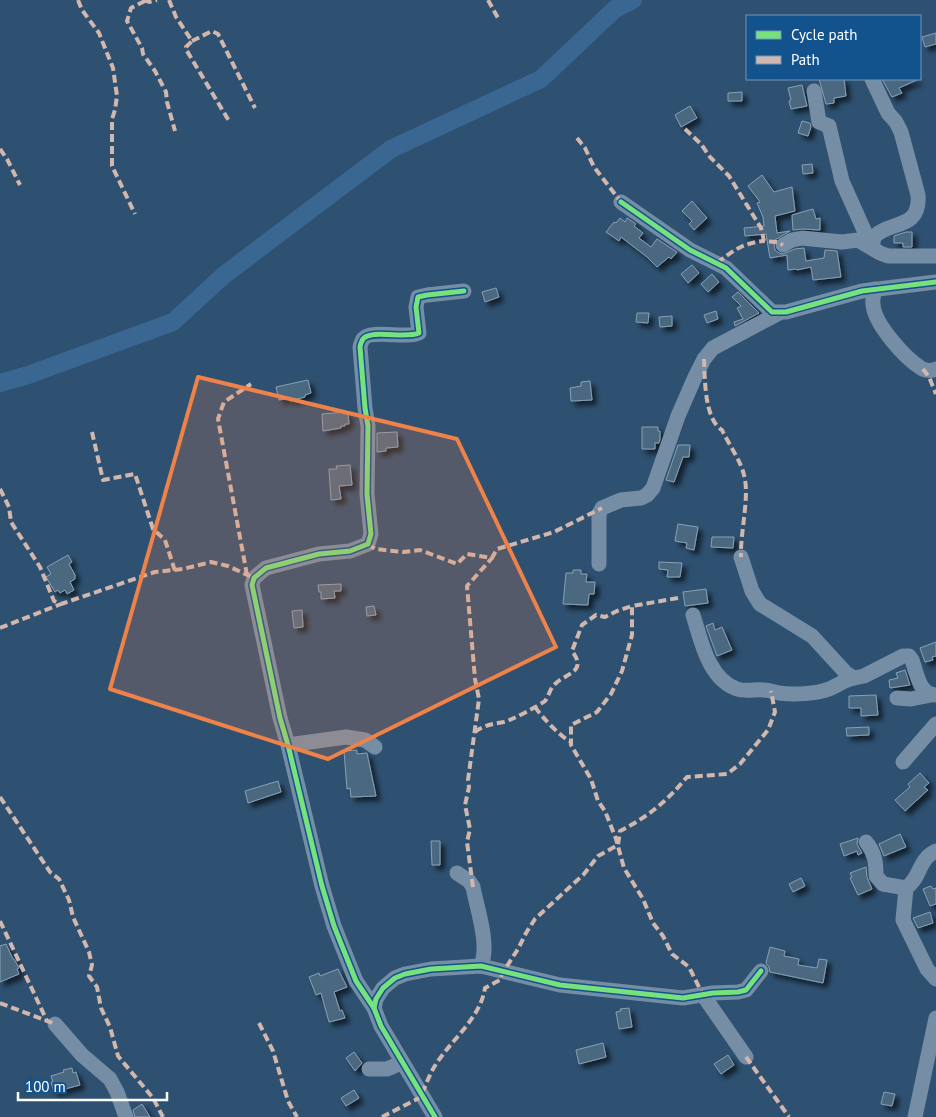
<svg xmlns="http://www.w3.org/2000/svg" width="936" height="1117" viewBox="0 0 936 1117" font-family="'PT Sans',sans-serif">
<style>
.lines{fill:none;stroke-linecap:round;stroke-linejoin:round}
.river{stroke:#396791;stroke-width:18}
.building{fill:#4b6881;stroke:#89a0b4;filter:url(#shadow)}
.minor{stroke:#758ea5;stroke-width:15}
.quiet{stroke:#d1b7ad;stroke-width:4;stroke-dasharray:8 4;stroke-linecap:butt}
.cycleway-casing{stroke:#12528d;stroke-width:8}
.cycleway{stroke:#77e17e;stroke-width:5}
.marked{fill:#ee8249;fill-opacity:0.2;stroke:#ee8249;stroke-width:4;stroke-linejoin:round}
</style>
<defs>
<filter id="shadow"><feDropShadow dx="4.5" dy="4.5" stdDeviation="2.5" flood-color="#0009"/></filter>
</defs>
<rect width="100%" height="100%" fill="#2e5171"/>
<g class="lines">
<polyline class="river" points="0,383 28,375 173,322 224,275 391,149 541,79 615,9 633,0"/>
</g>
<g class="building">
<polygon points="936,33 936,44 925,47 922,37"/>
<polygon points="819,79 844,79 846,96 834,98 834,103 826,104"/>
<polygon points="882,79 919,79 899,88 902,93 892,97"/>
<polygon points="802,85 807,106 791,109 789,101 791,100 788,88"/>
<polygon points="742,92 742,101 728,101 728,93"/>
<polygon points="690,106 697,118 681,127 675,115"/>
<polygon points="802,121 810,123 811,127 808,136 798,133"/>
<polygon points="812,164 813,173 803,174 802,165"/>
<polygon points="762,175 774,192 792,187 795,211 775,216 777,233 790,231 775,240 774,244 775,250 779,253 783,254 795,249 804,248 806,261 824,258 825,250 837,251 841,277 813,280 811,267 797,270 796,269 788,270 787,255 770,258 766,234 745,236 744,228 764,226 763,217 757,203 760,202 748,186"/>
<polygon points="692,201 707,218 694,230 689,224 692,221 682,211"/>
<polygon points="813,209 816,219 820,218 820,230 803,229 793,230 792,215"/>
<polygon points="620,218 625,222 627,218 636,224 634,226 643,233 639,238 651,247 657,239 677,252 671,259 669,257 657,267 647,257 621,237 619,241 606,232 614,222 616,223"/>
<polygon points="906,232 912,232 912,247 903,247 903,243 894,243 894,236"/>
<polygon points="692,265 699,273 688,283 681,274"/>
<polygon points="712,274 719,282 708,292 701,284"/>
<polygon points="496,288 499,297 485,302 482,292"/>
<polygon points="738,292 759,313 735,326 734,322 743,319 737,308 741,306 732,297"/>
<polygon points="716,311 718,319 707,323 704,315"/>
<polygon points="637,313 649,313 648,323 636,322"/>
<polygon points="672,316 672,326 660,327 659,317"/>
<polygon points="308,380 311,393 305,395 305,397 290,401 290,398 279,400 276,387"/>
<polygon points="590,381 592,400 571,401 570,388 581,386 581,382"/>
<polygon points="346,412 346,414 348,414 349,424 345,424 345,426 341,426 341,428 323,431 322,414"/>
<polygon points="642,427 658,427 658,431 660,431 660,439 659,443 655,443 655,449 642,449"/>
<polygon points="397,432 398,447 386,448 386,451 377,452 377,433"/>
<polygon points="678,445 690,445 689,457 683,457 674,482 666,480"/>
<polygon points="350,465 352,485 339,486 341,499 331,500 329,469 337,469 336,466"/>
<polygon points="678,524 698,527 694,550 686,548 687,543 675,541"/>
<polygon points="712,537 734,537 733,548 711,547"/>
<polygon points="68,555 72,562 69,564 75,575 75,579 70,582 74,590 67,594 65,590 60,593 58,590 55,592 46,577 51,574 47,567"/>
<polygon points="659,562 682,563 680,577 667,577 668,570 659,569"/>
<polygon points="573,570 581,570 581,574 587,574 586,582 595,582 594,594 589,594 588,605 563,604 566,573 573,573"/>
<polygon points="341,584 341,591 334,591 335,598 321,599 321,592 319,592 318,585"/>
<polygon points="706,589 708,603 685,606 683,592"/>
<polygon points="374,606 376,615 367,616 366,607"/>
<polygon points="302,610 303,627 294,628 292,611"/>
<polygon points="713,623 715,630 722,627 732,650 717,656 706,626"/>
<polygon points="936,642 936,656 932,657 933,660 925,662 920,648"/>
<polygon points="905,670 910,685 890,688 889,680 898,678 896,673"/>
<polygon points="876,695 878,715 861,716 861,708 849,708 849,696"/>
<polygon points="869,727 869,735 847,736 846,728"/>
<polygon points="357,750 357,754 367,753 376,796 351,797 350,788 347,789 344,751"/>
<polygon points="920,773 929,783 924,787 928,790 905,811 895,800 910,787 908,784"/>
<polygon points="278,781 281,792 248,803 245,791"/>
<polygon points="900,834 906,847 884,856 879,844"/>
<polygon points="858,838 857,844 862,853 858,855 857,851 844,856 840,844"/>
<polygon points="431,841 440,841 440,865 432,865"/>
<polygon points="866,867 867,877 872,889 858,895 850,878 852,877 850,873"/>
<polygon points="801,878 805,886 793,892 789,884"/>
<polygon points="931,886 933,889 936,888 936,904 930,906 923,889"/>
<polygon points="930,912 933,923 918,928 913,918"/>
<polygon points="6,944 13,959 14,959 19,968 17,969 19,974 0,982 0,946"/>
<polygon points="770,947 785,951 784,956 799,959 798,965 817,968 819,959 827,960 823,983 770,972 769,967 766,963"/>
<polygon points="338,969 347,987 334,992 340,1011 342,1010 345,1018 329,1022 321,993 316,995 309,977 319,973 320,976"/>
<polygon points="629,1008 632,1027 619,1029 616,1012 621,1011 620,1009"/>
<polygon points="603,1043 606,1057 579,1064 576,1050"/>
<polygon points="354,1052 362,1063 355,1071 346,1058"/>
<polygon points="728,1055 734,1065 721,1074 714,1064"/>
<polygon points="72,1068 73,1073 76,1072 80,1085 54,1092 51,1082 53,1082 51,1076 64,1072 63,1070"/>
<polygon points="354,1090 359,1098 346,1106 341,1098"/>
<polygon points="884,1092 895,1094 892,1106 881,1104"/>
<polygon points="142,1104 150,1117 135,1117 133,1110"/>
</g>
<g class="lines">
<g class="minor">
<polyline points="814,91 819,122 829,126 842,181 872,248"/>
<polyline points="621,202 690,250 726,268 772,312 786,312 862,291 936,282"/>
<polyline points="783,245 792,240 802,238 842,242 858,240 880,253 888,256 936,256"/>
<path d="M872,248C873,244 873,239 875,236C889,221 921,230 918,195L901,132L896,122L888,113L872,79"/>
<path d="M875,289C874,294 872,299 873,304C874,324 905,358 921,368C925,371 932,371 936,369"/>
<path d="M741,557L752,591L760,604L812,636L846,673L854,678L864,676L903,656H909L912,660C917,673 919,695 936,695"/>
<polyline points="599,564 599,514 602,508 621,500 641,498 647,495 653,488 678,416 695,377 704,359 713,348 779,313"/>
<path d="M693,615C701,640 708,679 737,689C746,692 755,689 764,690C769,690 774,692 779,693C794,695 816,694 829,689C838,685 845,680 854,678"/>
<polyline points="897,698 911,699 931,695"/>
<polyline points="288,745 346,737 365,740 375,747"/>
<polyline points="903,762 936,724"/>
<path d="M866,842C875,853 876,862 876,876L883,884L906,888C921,878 918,859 936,851"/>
<path d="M457,873L469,881L473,887C477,909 490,945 481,966"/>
<polyline points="906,888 903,920 927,969 936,979"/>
<polyline points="703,995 746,1057"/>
<polyline points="374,1008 376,999 383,988 395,978 405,974 431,969 481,966 560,985 683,998 713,993 738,992 746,990 761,971"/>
<polyline points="55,1024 82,1055 110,1079 117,1092 126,1117"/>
<polyline points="369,1069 387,1069 401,1063"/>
<path d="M435,1117L381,1026L374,1008L356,981L334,926L322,886L288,745L280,718L252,585L254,578L266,568L319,554L350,551L368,544L371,534L367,494L368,426L365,408L360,347C360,346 362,340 363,339C371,329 406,339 419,333L416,307L418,297L427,295L464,291"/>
<polyline points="915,1117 936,1018"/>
</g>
<g class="quiet">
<polyline points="78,0 82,10 99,33 113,68 117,96 115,110 112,119 112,166 135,214"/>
<polyline points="144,0 149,2 157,0"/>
<polyline points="169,0 176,17 192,41 186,47 187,51 229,121"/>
<polyline points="488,0 498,18"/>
<polyline points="145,1 131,8 127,21 142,48 143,54 155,71 166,92 167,102 175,131"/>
<polyline points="192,41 212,31 218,34 255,108"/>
<polyline points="685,129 701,144 710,157 729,176 761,228 764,241 777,242 783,245"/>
<polyline points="577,138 585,148 594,167 621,202"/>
<polyline points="0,149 7,159 20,185"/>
<path d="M717,263C734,250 743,243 764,241"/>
<path d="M704,359C705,378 704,419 722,430C728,443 741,461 744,475C750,496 740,533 741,557"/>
<polyline points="923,369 929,377 936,394"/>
<polyline points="92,432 103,480 135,474 153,529 165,540 175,571"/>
<polyline points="0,489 9,507 11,522 40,567 54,601 61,604 155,572 183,569 211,562 228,566 254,578"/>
<polyline points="368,544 375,549 403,552 420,550 457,564 467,554 492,558 497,549 554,532 602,508"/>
<polyline points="247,575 218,419 224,402 251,384"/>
<polyline points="678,598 632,606 632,635 622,671 611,694 597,712 571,725 571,745 591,779 598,801 605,811 616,839 624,868 643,899 653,923 663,936 672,954 689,967 703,995"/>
<polyline points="0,628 61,604"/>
<path d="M535,707C541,716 562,739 572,742"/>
<path d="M475,732C484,725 493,724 504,722C510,721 540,705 545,701C549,696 550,688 555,684C566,673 588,672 572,651L582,625L596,615L605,617L617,611L632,606"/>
<polyline points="0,797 50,872 59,879 69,900 73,917 89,952 92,965 89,976 97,987 101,1008 110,1027 118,1056 153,1098 163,1117"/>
<polyline points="473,887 467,842 470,829 465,805 469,787 468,780 479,699 475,679 467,586 492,558"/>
<polyline points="0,921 47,1021"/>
<polyline points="0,1003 55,1024"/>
<polyline points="259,1023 273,1051 288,1101 297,1117"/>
<polyline points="746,1057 789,1117"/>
<path d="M422,1093C426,1085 429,1076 433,1069C449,1041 480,1020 485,988L500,980L503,972L518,949L526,933L535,919L584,874L598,856L618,845L620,831C648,817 667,801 687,777L727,774L740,764L768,730L775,712L771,691"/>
<polyline points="382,1117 423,1096"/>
</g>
<defs>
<g id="cycleway">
<polyline points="621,202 690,250 726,268 772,312 786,312 862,291 936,282"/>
<polyline points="374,1008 376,999 383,988 395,978 405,974 431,969 481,966 560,985 683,998 713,993 738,992 746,990 761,971"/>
<path d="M435,1117L381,1026L374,1008L356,981L334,926L322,886L288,745L280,718L252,585L254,578L266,568L319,554L350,551L368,544L371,534L367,494L368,426L365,408L360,347C360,346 362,340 363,339C371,329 406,339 419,333L416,307L418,297L427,295L464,291"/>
</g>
</defs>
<use href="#cycleway" class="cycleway-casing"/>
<use href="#cycleway" class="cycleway"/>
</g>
<path class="marked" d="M198,377L457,439L556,647L328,759L110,689Z"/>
<rect x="746" y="15" width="175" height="65" fill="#12528d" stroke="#7197bb"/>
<rect x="756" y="31" width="25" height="8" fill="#77e17e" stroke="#7197bb"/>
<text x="791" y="40" font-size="15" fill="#ffffff">Cycle path</text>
<rect x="756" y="56" width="25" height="8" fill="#d1b7ad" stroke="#7197bb"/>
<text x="791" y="65" font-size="15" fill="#ffffff">Path</text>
<path d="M18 1092v8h149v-8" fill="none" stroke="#ffffff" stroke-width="2.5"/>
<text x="25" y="1092" font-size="15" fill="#ffffff" stroke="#12528d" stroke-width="4" paint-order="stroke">100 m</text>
</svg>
